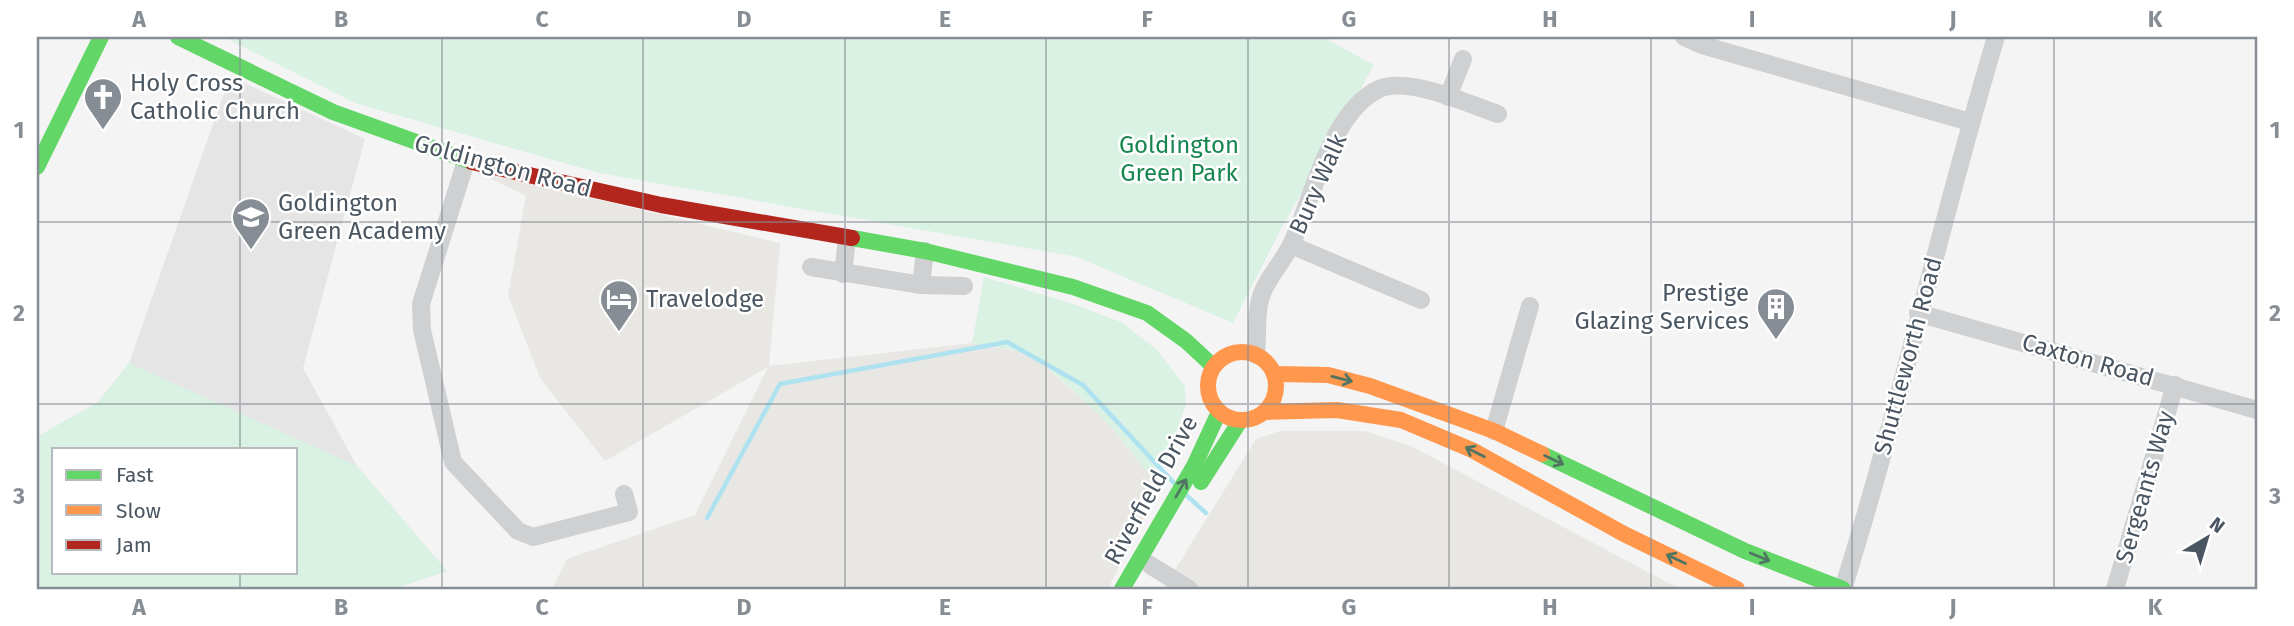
<svg xmlns="http://www.w3.org/2000/svg" width="2294" height="626" viewBox="0 0 2294 626" font-family="'Fira Sans',sans-serif">
<style>
.commercial{fill:#e8e7e3}
.education{fill:#e6e5e6;fill-rule:evenodd}
.green{fill:#d9f2e3;fill-rule:evenodd}
.lines{fill:none;stroke-linecap:round;stroke-linejoin:round}
.stream{stroke:#aee2f0;stroke-width:4.5}
.street{stroke:#ced0d2;stroke-width:18}
.fast{stroke:#63d668;stroke-width:16}
.slow{stroke:#ff974d;stroke-width:16}
.jam{stroke:#b3261e;stroke-width:16}
.oneway{stroke:#507663}
.grid{fill:none;stroke:#868d94;stroke-width:2;stroke-opacity:0.55}
.labels{text-anchor:middle;stroke-width:5;stroke-linejoin:round;paint-order:stroke}
.poi-label{font-size:24px;fill:#4a5661;stroke:#fff;text-anchor:start}
.park-label{font-size:24px;fill:#17864f;stroke:#fff}
.street-label{font-size:24px;fill:#4a5661;stroke:#fff}
.neatline{fill:none;stroke:#868d94;stroke-width:2.5}
.grid-label{font-size:23px;text-anchor:middle;font-weight:bold;fill:#868d94}
</style>
<rect width="100%" height="100%" fill="#f4f4f4"/>
<g class="commercial">
<polygon points="473,170 780,243 769,366 972,343 1032,354 1106,421 1150,475 1155,495 1108,589 552,589 567,559 695,515 768,367 605,461 540,378 508,295 526,196"/>
<polygon points="1280,431 1365,431 1411,446 1680,589 1163,589 1256,439"/>
</g>
<path class="education" d="M230,76L365,139L303,368L357,466L447,571L394,589H37V437L98,402L129,363ZM54,449H296V572H54Z"/>
<g class="green">
<polygon points="223,37 1323,37 1374,65 1284,223 1233,323 1077,257 599,173 355,103"/>
<polygon points="984,277 1073,304 1121,322 1157,350 1185,386 1186,404 1167,459 1150,475 1106,421 1033,354 972,343"/>
<path d="M129,363L357,466L447,571L394,589H37V437L98,402ZM296,449V572H54V449Z"/>
</g>
<g class="lines">
<g class="stream">
<polyline points="1185,494 1206,513"/>
<polyline points="707,518 780,384 1007,342 1083,385 1174,483"/>
</g>
<g class="street">
<polyline points="1684,37 1702,45 1970,122"/>
<polyline points="1448,97 1463,59"/>
<polyline points="466,161 421,304 422,330 453,462 518,531 533,537 629,512 624,494"/>
<polyline points="1291,245 1421,300"/>
<polyline points="811,267 921,285 964,286"/>
<polyline points="843,274 847,238"/>
<polyline points="921,285 925,251"/>
<polyline points="1918,313 2257,410"/>
<path d="M1256,355C1258,335 1255,309 1263,291C1270,275 1283,261 1291,245C1312,201 1330,112 1379,89C1409,76 1468,104 1498,114"/>
<polyline points="1494,431 1530,306"/>
<polyline points="1150,565 1189,589"/>
<path d="M1843,589C1900,407 1941,220 1996,37"/>
<polyline points="2115,589 2175,385"/>
</g>
<g class="fast">
<polyline points="178,37 333,112 472,162"/>
<polyline points="37,167 101,37"/>
<polyline points="852,238 925,251 1073,287 1147,313 1186,341 1213,366"/>
<polyline points="1542,454 1745,551 1843,589"/>
<polyline points="1201,482 1240,421"/>
<polyline points="1122,589 1194,466 1219,412"/>
</g>
<g class="slow">
<circle cx="1242" cy="386" r="34"/>
<polyline points="1275,374 1328,375 1370,386 1494,431 1542,454"/>
<polyline points="1265,412 1337,410 1401,420 1472,450 1624,534 1737,589"/>
</g>
<polyline class="jam" points="472,162 661,205 852,238"/>
</g>
<defs><path id="oneway-shaft" d="M-6 0H5M1.5-3L5.5 0L1.5 3" fill="none" stroke-width="1.6" stroke-linecap="round" stroke-linejoin="round" transform="scale(1.75)"/></defs>
<g class="oneway">
<use href="#oneway-shaft" transform="translate(1342 379) rotate(14)"/>
<use href="#oneway-shaft" transform="translate(1475 452) rotate(-153)"/>
<use href="#oneway-shaft" transform="translate(1554 460) rotate(26)"/>
<use href="#oneway-shaft" transform="translate(1181 488) rotate(-60)"/>
<use href="#oneway-shaft" transform="translate(1760 557) rotate(22)"/>
<use href="#oneway-shaft" transform="translate(1676 559) rotate(-154)"/>
</g>
<path class="grid" d="M240,37V449M442,37V589M643,37V589M845,37V589M1046,37V589M1248,37V589M1449,37V589M1651,37V589M1852,37V589M2054,37V589M37,222H2257M37,404H2257M240,572V589"/>
<defs>
<symbol id="church-pin" viewBox="-11 -11 22 30"><path d="M0 17L-7.5 6A9.5 9.5 0 1 1 7.5 6Z" fill="#868d94" stroke="#fff"/><path d="M-1.2-6h2.4v3.5h3.3v2.4h-3.3V6h-2.4V-.1h-3.3v-2.4h3.3Z" fill="#fff"/></symbol>
<symbol id="school-pin" viewBox="-11 -11 22 30"><path d="M0 17L-7.5 6A9.5 9.5 0 1 1 7.5 6Z" fill="#868d94" stroke="#fff"/><path d="M0-5L7-2L0 1L-7-2ZM-4 1L0 2.5L4 1V4Q0 6-4 4Z" fill="#fff"/></symbol>
<symbol id="hotel-pin" viewBox="-11 -11 22 30"><path d="M0 17L-7.5 6A9.5 9.5 0 1 1 7.5 6Z" fill="#868d94" stroke="#fff"/><path d="M-6-4.5h1.5V1H6V5H4.5V3h-9V5H-6ZM-4 0a1.8 1.8 0 1 1 3.6 0ZM.5 0V-2.5h3Q6-2.5 6 0Z" fill="#fff"/></symbol>
<symbol id="building-pin" viewBox="-11 -11 22 30"><path d="M0 17L-7.5 6A9.5 9.5 0 1 1 7.5 6Z" fill="#868d94" stroke="#fff"/><path d="M-4-6H4V6H1V3H-1V6H-4ZM-2.5-4.3h1.7v1.8h-1.7ZM.8-4.3h1.7v1.8H.8ZM-2.5-1h1.7V.8h-1.7ZM.8-1h1.7V.8H.8Z" fill="#fff"/></symbol>
</defs>
<g fill-rule="evenodd">
<use href="#church-pin" x="81" y="75" width="44" height="60"/>
<use href="#school-pin" x="229" y="195" width="44" height="60"/>
<use href="#hotel-pin" x="597" y="277" width="44" height="60"/>
<use href="#building-pin" x="1754" y="285" width="44" height="60"/>
</g>
<g class="labels">
<g class="poi-label">
<text x="130" y="91">Holy Cross<tspan x="130" dy="28">Catholic Church</tspan></text>
<text x="278" y="211">Goldington<tspan x="278" dy="28">Green Academy</tspan></text>
<text x="1749" y="301" text-anchor="end">Prestige<tspan x="1749" dy="28">Glazing Services</tspan></text>
<text x="646" y="307">Travelodge</text>
</g>
<g class="park-label">
<text x="1179" y="153">Goldington<tspan x="1179" dy="28">Green Park</tspan></text>
</g>
<g class="street-label">
<text transform="translate(503 166) rotate(15)" y="8">Goldington Road</text>
<text transform="translate(1318 184) rotate(-66)" y="8">Bury Walk</text>
<text transform="translate(1908 356) rotate(-75)" y="8">Shuttleworth Road</text>
<text transform="translate(2088 360) rotate(16)" y="8">Caxton Road</text>
<text transform="translate(2145 487) rotate(-74)" y="8">Sergeants Way</text>
<text transform="translate(1151 490) rotate(-61)" y="8">Riverfield Drive</text>
</g>
</g>
<rect width="2294" height="626" fill="none" stroke="#ffffff" stroke-width="77"/>
<rect x="52" y="448" width="245" height="126" fill="#ffffff" stroke="#b7bbc0" stroke-width="2"/>
<rect x="66" y="470" width="35" height="10" fill="#63d668" stroke="#b7bbc0" stroke-width="2"/>
<text x="116" y="482" font-size="21" fill="#4a5661">Fast</text>
<rect x="66" y="505" width="35" height="10" fill="#ff974d" stroke="#b7bbc0" stroke-width="2"/>
<text x="116" y="518" font-size="21" fill="#4a5661">Slow</text>
<rect x="66" y="540" width="35" height="10" fill="#b3261e" stroke="#b7bbc0" stroke-width="2"/>
<text x="116" y="552" font-size="21" fill="#4a5661">Jam</text>
<g transform="translate(2207 538) rotate(38)" stroke="#ffffff" stroke-width="5" paint-order="stroke">
<path d="M0-5L12 26L0 18L-12 26Z" fill="#4a5661"/>
<text y="-10" font-size="19" font-weight="bold" text-anchor="middle" fill="#4a5661">N</text>
</g>
<rect x="38" y="38" width="2218" height="550" class="neatline"/>
<g class="grid-label">
<text x="139" y="27">A</text>
<text x="341" y="27">B</text>
<text x="542" y="27">C</text>
<text x="744" y="27">D</text>
<text x="945" y="27">E</text>
<text x="1147" y="27">F</text>
<text x="1349" y="27">G</text>
<text x="1550" y="27">H</text>
<text x="1752" y="27">I</text>
<text x="1953" y="27">J</text>
<text x="2155" y="27">K</text>
<text x="19" y="138">1</text>
<text x="2275" y="138">1</text>
<text x="19" y="321">2</text>
<text x="2275" y="321">2</text>
<text x="19" y="504">3</text>
<text x="2275" y="504">3</text>
<text x="139" y="615">A</text>
<text x="341" y="615">B</text>
<text x="542" y="615">C</text>
<text x="744" y="615">D</text>
<text x="945" y="615">E</text>
<text x="1147" y="615">F</text>
<text x="1349" y="615">G</text>
<text x="1550" y="615">H</text>
<text x="1752" y="615">I</text>
<text x="1953" y="615">J</text>
<text x="2155" y="615">K</text>
</g>
</svg>
